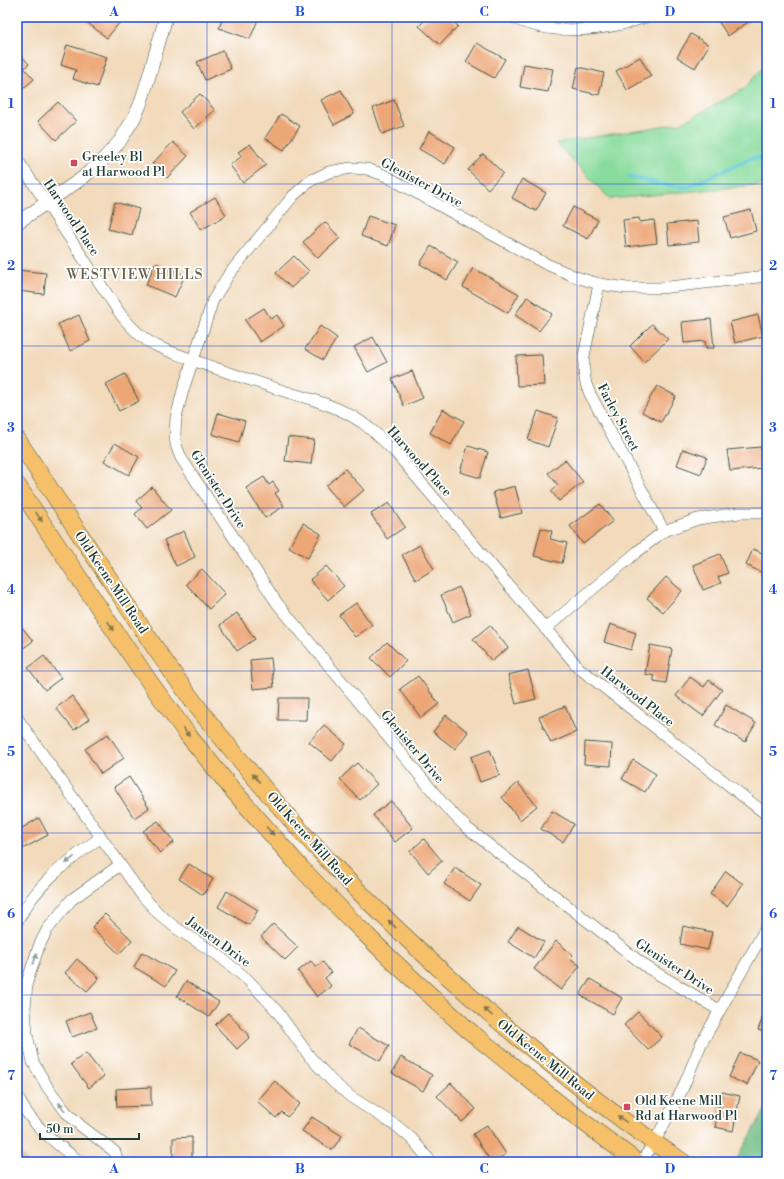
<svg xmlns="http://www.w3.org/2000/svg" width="784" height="1179" viewBox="0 0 784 1179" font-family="'Libre Bodoni',serif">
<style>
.green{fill:#89dc9d;stroke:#548c68}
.forest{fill:#6ebc84;stroke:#467c5c}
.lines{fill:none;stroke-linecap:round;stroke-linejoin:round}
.stream{stroke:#5dc8d7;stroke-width:4}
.building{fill:#eda676}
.minor-casing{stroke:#3f5548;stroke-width:12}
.tertiary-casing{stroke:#3f5548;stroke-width:14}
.primary-casing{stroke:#3f5548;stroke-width:18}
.minor{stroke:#fff;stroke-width:11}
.tertiary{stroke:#fff;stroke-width:13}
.primary{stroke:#f6c06b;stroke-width:17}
.oneway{fill:#80784d}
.oneway2{fill:#8f9e9a}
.grid{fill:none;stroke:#1d4ed8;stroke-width:1;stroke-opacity:0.55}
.poi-dot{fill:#d1495b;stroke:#fff;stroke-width:1.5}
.labels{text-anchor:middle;stroke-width:3.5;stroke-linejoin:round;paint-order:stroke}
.poi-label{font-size:13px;fill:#1f3d34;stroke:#fff;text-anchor:start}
.street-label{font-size:13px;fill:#1f3d34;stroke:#fff}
.neighbourhood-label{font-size:14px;letter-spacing:1px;fill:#67624b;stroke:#fff}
.neatline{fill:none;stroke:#1d4ed8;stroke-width:1.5}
.grid-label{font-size:13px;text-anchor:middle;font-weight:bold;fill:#1d4ed8}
</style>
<rect width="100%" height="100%" fill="#fff"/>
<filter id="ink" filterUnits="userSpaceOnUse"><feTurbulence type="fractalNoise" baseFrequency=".025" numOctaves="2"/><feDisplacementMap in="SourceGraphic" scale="8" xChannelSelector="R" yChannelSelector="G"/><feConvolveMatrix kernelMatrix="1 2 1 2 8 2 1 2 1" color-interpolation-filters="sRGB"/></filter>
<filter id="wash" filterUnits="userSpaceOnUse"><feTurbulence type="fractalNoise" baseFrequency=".012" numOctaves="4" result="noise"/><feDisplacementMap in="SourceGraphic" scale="16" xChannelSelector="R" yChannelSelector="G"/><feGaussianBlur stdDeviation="0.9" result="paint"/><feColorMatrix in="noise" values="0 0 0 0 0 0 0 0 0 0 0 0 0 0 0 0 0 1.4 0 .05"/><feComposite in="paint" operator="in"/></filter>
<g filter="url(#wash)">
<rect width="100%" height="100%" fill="#f2dabb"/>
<polygon class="green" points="767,63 767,184 610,199 556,143 681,123 744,89"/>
<polygon class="forest" points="767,1107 767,1162 735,1162"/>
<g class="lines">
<polyline class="stream" points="630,177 658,184 687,187 752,158 767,158"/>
</g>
<g id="blocks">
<g class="building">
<polygon points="86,17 114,17 120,22 107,38 84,20"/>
<polygon points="223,17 259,17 250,39 219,28"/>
<polygon points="428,17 448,17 458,26 440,45 419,26"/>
<polygon points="717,17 749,17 751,20 728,36 716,18"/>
<polygon points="691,34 709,45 695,68 677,57"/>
<polygon points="477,43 505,59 494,78 466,62"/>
<polygon points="67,45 107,57 97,87 73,79 76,70 61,65"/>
<polygon points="223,51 231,69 205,80 197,62"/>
<polygon points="19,53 29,64 24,68 34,79 17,94 17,55"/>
<polygon points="640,57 651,76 627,90 616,71"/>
<polygon points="524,64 553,69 548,92 520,87"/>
<polygon points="578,67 604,73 599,95 573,89"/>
<polygon points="341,90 354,114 334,125 321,100"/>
<polygon points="200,94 215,110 194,129 180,112"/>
<polygon points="394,100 404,126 382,134 373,108"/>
<polygon points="58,102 76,121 56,140 38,121"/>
<polygon points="281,114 300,126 284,150 265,138"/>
<polygon points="429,131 455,147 445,164 419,149"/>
<polygon points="173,142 188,156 167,178 152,164"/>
<polygon points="250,144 266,165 243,183 230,165 242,156 238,152"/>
<polygon points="483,154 503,173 488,189 468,170"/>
<polygon points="522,179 546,193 536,211 512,198"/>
<polygon points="215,197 226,215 201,230 190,212"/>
<polygon points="115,202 139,209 132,235 108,229"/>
<polygon points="573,207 598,220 588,239 563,226"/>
<polygon points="751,210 756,231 730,238 724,217"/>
<polygon points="368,216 395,225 388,246 361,236"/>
<polygon points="639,218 640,222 654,220 657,243 626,247 623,220"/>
<polygon points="697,221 699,242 669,245 667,224"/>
<polygon points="325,222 340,238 318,258 303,242"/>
<polygon points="431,246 458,262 447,280 420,264"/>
<polygon points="294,256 309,271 291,288 276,273"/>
<polygon points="155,263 185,275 175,297 146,285"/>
<polygon points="473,268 519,294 508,313 463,287"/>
<polygon points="17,270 46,273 44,294 17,291"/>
<polygon points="527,297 552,314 539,331 515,315"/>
<polygon points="264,308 271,319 277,315 284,326 260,342 245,320"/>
<polygon points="79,315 90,341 70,351 58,324"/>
<polygon points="758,315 763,336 735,343 730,322"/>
<polygon points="711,319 714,348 706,348 705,341 684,343 682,322"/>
<polygon points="652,324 668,339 644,362 630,346"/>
<polygon points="320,326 337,338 323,360 305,349"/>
<polygon points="373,337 387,362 368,372 354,347"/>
<polygon points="542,355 544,385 517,386 516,356"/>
<polygon points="412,371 423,398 404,406 392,379"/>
<polygon points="125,374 139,401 119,411 106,384"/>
<polygon points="657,386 676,396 661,422 642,412"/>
<polygon points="443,409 464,421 451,445 430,433"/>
<polygon points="538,411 558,418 548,447 528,440"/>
<polygon points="218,413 245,421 239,442 212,434"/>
<polygon points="288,437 314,440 311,464 285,461"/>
<polygon points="115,443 139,457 129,475 104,461"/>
<polygon points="468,446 488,452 480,478 460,472"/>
<polygon points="761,447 763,468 730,471 727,450"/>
<polygon points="683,449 707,457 701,474 677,465"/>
<polygon points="565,460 583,482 559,501 551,491 558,485 548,473"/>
<polygon points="345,469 364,490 344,507 326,486"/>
<polygon points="264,477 269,485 273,482 279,491 275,493 284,506 265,518 246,488"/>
<polygon points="515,486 522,513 501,518 493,492"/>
<polygon points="152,487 171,510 147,529 135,514 142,508 136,501"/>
<polygon points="389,503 405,527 387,539 371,514"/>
<polygon points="600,504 613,521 583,544 570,526"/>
<polygon points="303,523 321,534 308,558 289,547"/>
<polygon points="541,528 552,531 550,539 567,543 562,563 534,556"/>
<polygon points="184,531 195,557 176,566 164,540"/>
<polygon points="420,545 434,569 416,580 402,555"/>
<polygon points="753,549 767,555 767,575 746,565"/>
<polygon points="720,554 728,573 718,577 721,583 703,590 693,565"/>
<polygon points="326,566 344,586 328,600 310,580"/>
<polygon points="202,569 225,594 209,609 186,584"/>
<polygon points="666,577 682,591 663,612 647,598"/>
<polygon points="459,587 471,614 453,622 441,595"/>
<polygon points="356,603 372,625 355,637 339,615"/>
<polygon points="237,613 255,639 237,651 220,625"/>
<polygon points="17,621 33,641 18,652 17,650"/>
<polygon points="610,624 636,633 631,650 604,642"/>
<polygon points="490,625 508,648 492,661 473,639"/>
<polygon points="387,642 406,661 390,677 371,658"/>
<polygon points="650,645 672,649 666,683 654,681 654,676 645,674"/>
<polygon points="44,656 61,678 45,690 28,668"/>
<polygon points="271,658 274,687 253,689 250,660"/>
<polygon points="528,670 536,699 516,704 508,675"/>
<polygon points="418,676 439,704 421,718 400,689"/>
<polygon points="690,677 704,687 709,680 722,690 703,716 676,696"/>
<polygon points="72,696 89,719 74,730 56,708"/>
<polygon points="279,698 307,698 306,720 278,720"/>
<polygon points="726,705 756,723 745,742 715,725"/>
<polygon points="565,706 576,732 551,743 539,717"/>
<polygon points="446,715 468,732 455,749 433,732"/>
<polygon points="324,725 346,744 332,761 309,742"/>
<polygon points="108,734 124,758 101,774 85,749"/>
<polygon points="585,742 612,744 611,766 584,764"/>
<polygon points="490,750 500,775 480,782 471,757"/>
<polygon points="633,760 656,774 645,792 622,779"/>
<polygon points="357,763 377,784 360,800 340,779"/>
<polygon points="129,777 149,808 134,818 114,787"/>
<polygon points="518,783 537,806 520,820 502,797"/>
<polygon points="391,801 413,828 395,842 373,815"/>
<polygon points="552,811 574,824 563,842 541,829"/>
<polygon points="39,818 48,835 17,852 17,831"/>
<polygon points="158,821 174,842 160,853 143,831"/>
<polygon points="424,839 442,861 428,873 410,851"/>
<polygon points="189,864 213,879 203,895 179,879"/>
<polygon points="455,868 481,885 470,901 444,884"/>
<polygon points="726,871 743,884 727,906 710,894"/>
<polygon points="227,891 258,910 249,925 218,907"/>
<polygon points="105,914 132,940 119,954 92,927"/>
<polygon points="273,924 298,947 285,960 261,937"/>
<polygon points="518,926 544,942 534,958 508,942"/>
<polygon points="683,926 712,932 708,950 680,944"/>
<polygon points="556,941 573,955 570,958 580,966 561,990 534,969"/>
<polygon points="142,952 175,971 166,986 134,967"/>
<polygon points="77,959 99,978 87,991 65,973"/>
<polygon points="311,961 316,967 323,962 331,973 325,978 331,986 317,997 298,971"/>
<polygon points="590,979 622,998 613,1014 580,995"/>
<polygon points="186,981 219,1002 209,1017 177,996"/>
<polygon points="767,1006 767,1033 758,1030"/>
<polygon points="90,1012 97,1028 72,1037 66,1021"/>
<polygon points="638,1012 662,1037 648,1050 624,1025"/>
<polygon points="228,1013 250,1037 237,1049 215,1025"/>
<polygon points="358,1028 389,1046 380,1061 349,1044"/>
<polygon points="86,1053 104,1076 89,1088 71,1064"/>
<polygon points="740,1053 758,1060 747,1085 729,1077"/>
<polygon points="401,1057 432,1075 423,1091 392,1073"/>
<polygon points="275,1081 300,1104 287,1117 282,1112 276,1118 257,1101"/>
<polygon points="451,1083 476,1109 462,1122 437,1096"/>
<polygon points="151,1087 151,1106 117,1107 116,1089"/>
<polygon points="722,1092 740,1096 733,1131 715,1127"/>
<polygon points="312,1117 342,1136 332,1150 302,1131"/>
<polygon points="487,1125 506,1154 494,1162 491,1162 473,1134"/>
<polygon points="192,1137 192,1162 173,1162 173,1138"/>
<polygon points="17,1151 29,1162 17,1162"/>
</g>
</g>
</g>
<g filter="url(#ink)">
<use href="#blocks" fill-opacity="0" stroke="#3f5548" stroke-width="1"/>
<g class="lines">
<defs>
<g id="minor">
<path d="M512,17C551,37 606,31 646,17"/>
<path d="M17,159L121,315C131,327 141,338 155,345C168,352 184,356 198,362C229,373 259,383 290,393C311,399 332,405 350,415C368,425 381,438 395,452L579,668L767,815"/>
<polyline points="599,284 584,356 584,372 586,384 590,394 664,531"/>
<polyline points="545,629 637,552 664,531 698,519 739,513 767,513"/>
<polyline points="17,718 141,894 158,913 176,928 218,955 248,980 277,1011 310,1057 332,1081 351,1097 398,1127 412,1139 431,1162"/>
<path d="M17,922C37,883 67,862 101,837"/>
<polyline points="719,1010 648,968 467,828 445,806 277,603 181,458 176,445 175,434 176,418 183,390 213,300 229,274 293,196 310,181 329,172 351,168 367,169 384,175 544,263 576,277 599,284 627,288 660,288 767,276"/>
<path d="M17,1095C29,1124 56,1143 80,1162"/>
<polyline points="118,1162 115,1152 81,1126 66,1112 48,1088 33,1062 27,1034 25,1008 27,982 39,946 47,930 71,900 120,865"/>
<polyline points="641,1162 654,1143 682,1090 701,1044 767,926"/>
</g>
<polyline id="tertiary" points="17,223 81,179 99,164 120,141 134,118 140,105 147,83 166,17"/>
<g id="primary">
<path d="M17,439C50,489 83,539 116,589C147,636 178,683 213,727C250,772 287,817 327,859C388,923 453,983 520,1039C572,1082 626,1125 683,1162"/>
<polyline points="17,485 110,624 151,684 188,735 231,788 302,869 349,918 394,962 467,1029 566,1109 637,1162"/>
</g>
</defs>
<use href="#minor" class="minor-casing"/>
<use href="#tertiary" class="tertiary-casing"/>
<use href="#primary" class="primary-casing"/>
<use href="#minor" class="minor"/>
<use href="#tertiary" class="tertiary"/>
<use href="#primary" class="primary"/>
</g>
<defs><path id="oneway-solid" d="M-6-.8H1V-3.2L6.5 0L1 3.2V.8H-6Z"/></defs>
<g class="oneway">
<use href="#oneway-solid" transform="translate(39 517) rotate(56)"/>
<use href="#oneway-solid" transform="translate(111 626) rotate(56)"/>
<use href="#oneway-solid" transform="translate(186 732) rotate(53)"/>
<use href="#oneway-solid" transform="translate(256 778) rotate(-130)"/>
<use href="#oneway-solid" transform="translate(270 831) rotate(49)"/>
<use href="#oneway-solid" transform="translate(392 924) rotate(-136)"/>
<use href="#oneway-solid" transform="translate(488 1012) rotate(-138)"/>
<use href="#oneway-solid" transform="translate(622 1119) rotate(-143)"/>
</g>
<g class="oneway2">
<use href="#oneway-solid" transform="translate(70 860) rotate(142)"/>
<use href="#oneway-solid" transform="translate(35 959) rotate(-71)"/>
<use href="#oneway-solid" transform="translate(62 1107) rotate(-126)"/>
</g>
</g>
<path class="grid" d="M207,17V1162M392,17V1162M577,17V1162M17,184H767M17,346H767M17,508H767M17,671H767M17,833H767M17,995H767"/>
<g class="poi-dot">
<rect x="70" y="159" width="8" height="8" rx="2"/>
<rect x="623" y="1103" width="8" height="8" rx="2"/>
</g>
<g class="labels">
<g class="poi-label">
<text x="82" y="161">Greeley Bl<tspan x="82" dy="15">at Harwood Pl</tspan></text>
<text x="635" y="1105">Old Keene Mill<tspan x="635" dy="15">Rd at Harwood Pl</tspan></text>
</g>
<g class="street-label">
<text transform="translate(422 182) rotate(28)" y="5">Glenister Drive</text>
<text transform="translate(72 217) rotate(56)" y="5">Harwood Place</text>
<text transform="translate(619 417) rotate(62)" y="5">Farley Street</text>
<text transform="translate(420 461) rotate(48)" y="5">Harwood Place</text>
<text transform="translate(219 489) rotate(57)" y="5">Glenister Drive</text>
<text transform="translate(112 582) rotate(56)" y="5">Old Keene Mill Road</text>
<text transform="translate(638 696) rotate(38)" y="5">Harwood Place</text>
<text transform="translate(413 746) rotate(50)" y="5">Glenister Drive</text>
<text transform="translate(310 838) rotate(48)" y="5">Old Keene Mill Road</text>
<text transform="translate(219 941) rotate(36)" y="5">Jansen Drive</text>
<text transform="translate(675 966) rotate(33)" y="5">Glenister Drive</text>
<text transform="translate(546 1059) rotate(39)" y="5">Old Keene Mill Road</text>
</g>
<g class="neighbourhood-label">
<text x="135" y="279">WESTVIEW HILLS</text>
</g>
</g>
<rect width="784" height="1179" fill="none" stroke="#fff" stroke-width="44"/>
<path d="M40 1133v6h99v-6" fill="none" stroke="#1f3d34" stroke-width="2"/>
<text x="46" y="1133" font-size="12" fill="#1f3d34" stroke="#ffffff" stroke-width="3" paint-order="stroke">50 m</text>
<rect x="22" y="22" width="740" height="1135" class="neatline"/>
<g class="grid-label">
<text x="114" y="16">A</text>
<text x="300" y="16">B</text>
<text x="484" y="16">C</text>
<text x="670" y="16">D</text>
<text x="11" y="108">1</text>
<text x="773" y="108">1</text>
<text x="11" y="270">2</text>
<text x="773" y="270">2</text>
<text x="11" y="432">3</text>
<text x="773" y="432">3</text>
<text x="11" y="594">4</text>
<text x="773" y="594">4</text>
<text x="11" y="756">5</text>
<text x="773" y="756">5</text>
<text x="11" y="918">6</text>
<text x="773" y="918">6</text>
<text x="11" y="1080">7</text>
<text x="773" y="1080">7</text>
<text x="114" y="1173">A</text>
<text x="300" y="1173">B</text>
<text x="484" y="1173">C</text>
<text x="670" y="1173">D</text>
</g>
</svg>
